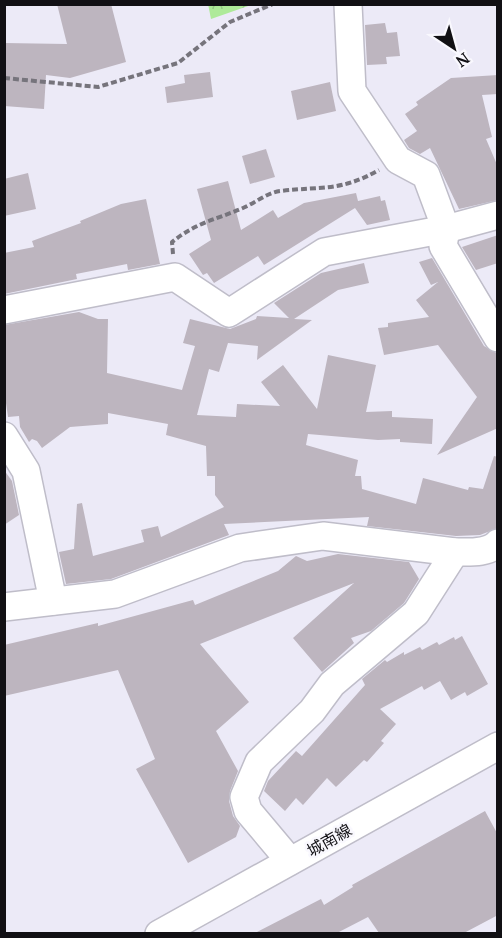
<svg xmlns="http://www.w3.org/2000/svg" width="502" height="938" viewBox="0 0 502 938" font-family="'PT Serif','Noto Sans JP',serif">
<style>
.park{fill:url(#park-crowns)}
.building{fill:#bdb5bf}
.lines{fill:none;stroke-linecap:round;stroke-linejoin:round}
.minor-casing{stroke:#bfbdc9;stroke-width:30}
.path{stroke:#76747c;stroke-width:4;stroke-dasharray:6 3;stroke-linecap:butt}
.minor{stroke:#fff;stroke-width:27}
.labels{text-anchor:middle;stroke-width:5;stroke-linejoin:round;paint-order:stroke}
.street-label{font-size:16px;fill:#111014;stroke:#f9f8fe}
</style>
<defs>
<pattern id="park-crowns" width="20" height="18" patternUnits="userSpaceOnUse" patternTransform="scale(1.5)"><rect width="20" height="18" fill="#aeea99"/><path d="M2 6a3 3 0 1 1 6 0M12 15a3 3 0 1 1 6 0" fill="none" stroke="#95c883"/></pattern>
</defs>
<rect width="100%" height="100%" fill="#eceaf7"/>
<polygon class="park" points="208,4 251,4 251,5 211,19"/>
<g class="building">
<polygon points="57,4 111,4 126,62 70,78 46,75 44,109 4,106 4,43 67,44"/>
<polygon points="385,23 387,33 397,32 400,56 386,57 387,64 367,65 365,25"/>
<polygon points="210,72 213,97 167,103 165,87 185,83 184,75"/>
<polygon points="498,75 498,94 482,95 492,137 486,139 498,167 498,200 459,209 430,148 420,154 409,148 404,140 417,131 405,114 418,105 416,102 451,78"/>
<polygon points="330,82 336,111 297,120 291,91"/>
<polygon points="266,149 275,177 250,184 242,156"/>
<polygon points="28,173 36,209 4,216 4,179"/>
<polygon points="228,181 241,230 273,210 278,218 304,203 356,193 358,201 380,196 381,201 385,200 390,220 367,225 355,208 264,265 258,256 214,283 207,273 203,275 189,254 211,240 197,189"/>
<polygon points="146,199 160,264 128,270 127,264 76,274 77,279 4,294 4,253 34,247 32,241 81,223 80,221 121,204"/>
<polygon points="498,235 498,263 476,270 462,247"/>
<polygon points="432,258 484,346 498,354 498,428 437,455 477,397 438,345 384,355 378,328 388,327 388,323 429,317 416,300 438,282 431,285 419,262"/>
<polygon points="364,263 369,283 338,290 294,319 312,320 257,360 258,346 228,343 219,372 209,369 197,415 236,417 237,404 280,406 261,382 283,365 317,409 328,355 376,365 366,412 392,411 392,417 433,419 432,444 400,442 400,439 378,440 308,434 306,445 358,460 355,476 361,476 362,489 416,504 423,478 468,490 469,487 483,489 494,456 498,457 498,528 480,535 456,536 367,526 369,517 224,524 229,535 111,579 66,584 59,552 74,549 77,504 82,503 93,556 144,542 141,530 158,526 161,537 224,507 215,495 215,476 207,476 206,446 166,435 168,424 108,413 108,424 70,427 42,448 37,441 32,439 29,442 20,427 19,416 8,417 4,389 4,325 79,312 98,319 108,319 107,373 182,390 195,346 183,343 190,319 230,329 256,319 257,316 289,318 274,303 321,273"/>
<polygon points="4,470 12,481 19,515 4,525"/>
<polygon points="338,554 409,562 419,579 404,603 371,631 351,638 354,643 322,672 293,638 354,583 200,644 249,702 216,731 238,771 230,791 229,801 233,816 240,826 236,837 188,863 136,769 155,759 118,670 4,696 4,645 98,623 98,626 193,600 195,605 278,571 296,556 307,561"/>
<polygon points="462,636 488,684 467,696 465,692 451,700 440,681 424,690 422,686 380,709 396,724 381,741 384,743 367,762 364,760 336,787 327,778 303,805 296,798 285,811 264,791 268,781 296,751 302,756 365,685 362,679 385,660 387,662 404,652 404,655 420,647 422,650 437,642 439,645 454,637 455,640"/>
<polygon points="485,811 498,835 498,915 464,933 379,933 368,917 337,933 255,933 321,899 324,905 353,887 352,885"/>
</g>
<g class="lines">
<defs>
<g id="minor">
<polyline points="348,4 352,91 398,160 426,175 446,229 443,246 498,338"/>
<polyline points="4,310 175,277 229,313 324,252 446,229 498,215"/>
<polyline points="4,436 26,471 53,601"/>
<path d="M4,607L115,594L240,548L323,536L455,552C468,552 488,554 498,543"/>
<polyline points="290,861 248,811 244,797 259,762 312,711 332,684 416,613 455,552"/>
<polyline points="159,934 498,746"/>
</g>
</defs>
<use href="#minor" class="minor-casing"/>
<g class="path">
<polyline points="4,78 98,87 178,63 230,22 273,4"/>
<path d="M173,254L172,242C197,222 215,220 243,208C255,203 268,192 281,191C322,186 340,192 379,170"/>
</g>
<use href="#minor" class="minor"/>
</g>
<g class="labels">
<g class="street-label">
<text transform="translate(329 840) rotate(-29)" y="6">城南線</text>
</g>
</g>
<rect width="502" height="938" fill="none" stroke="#111014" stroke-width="12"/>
<g transform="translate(454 48) rotate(144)" stroke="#f9f8fe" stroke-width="4.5" paint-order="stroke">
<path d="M0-4.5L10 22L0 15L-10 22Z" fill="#111014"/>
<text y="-9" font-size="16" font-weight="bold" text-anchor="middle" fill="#111014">N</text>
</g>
</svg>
